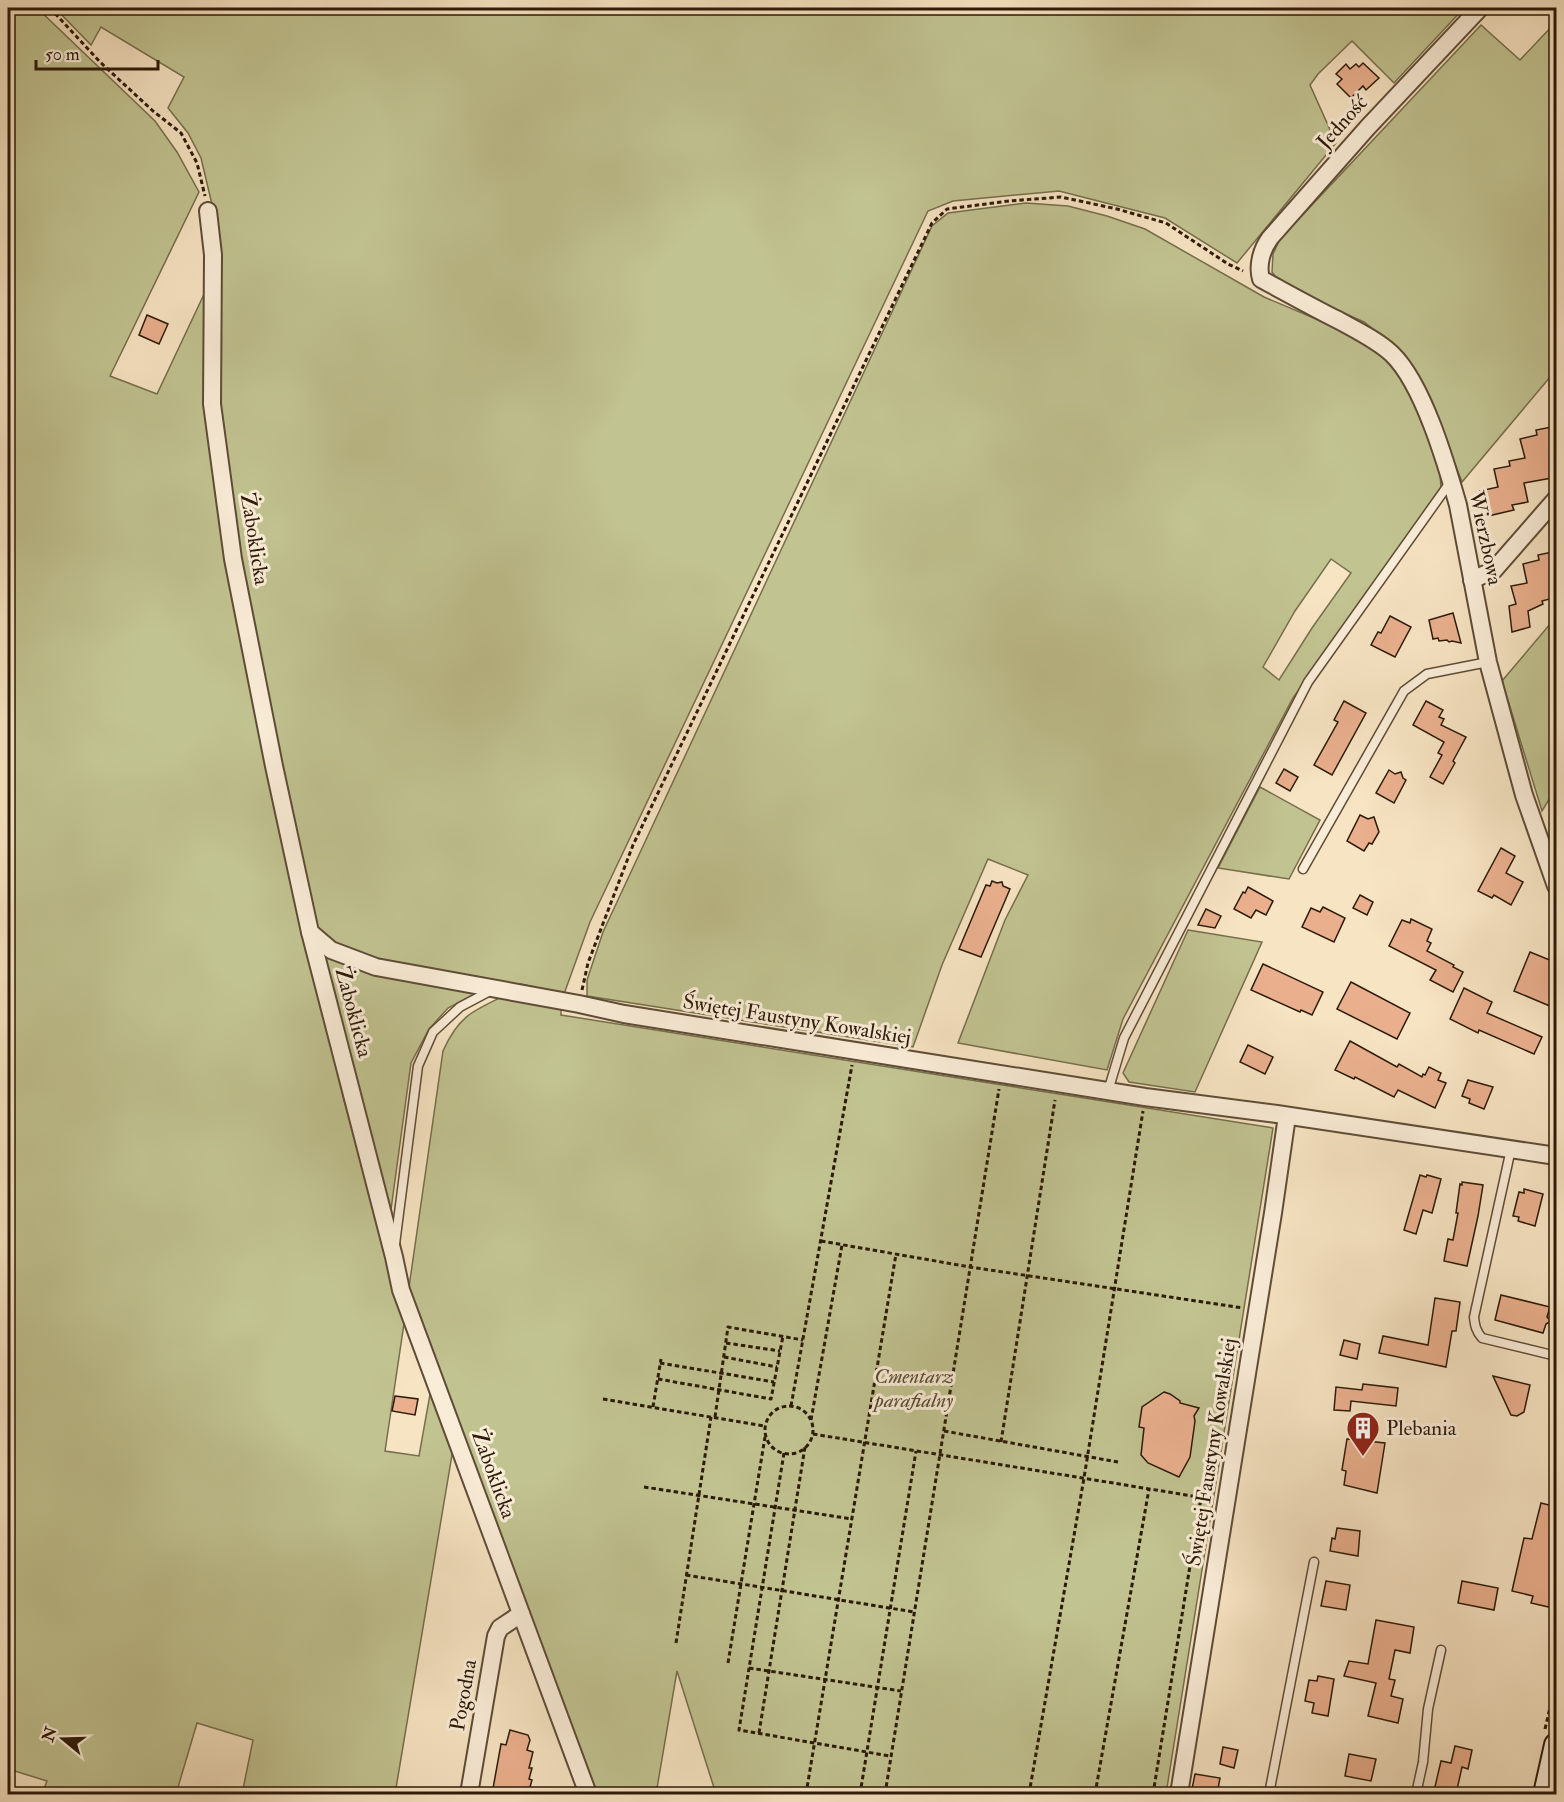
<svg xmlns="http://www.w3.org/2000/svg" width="1564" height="1802" viewBox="0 0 1564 1802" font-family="'IM FELL Double Pica',serif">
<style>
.green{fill:#c1c391;stroke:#766e4c;stroke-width:1.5;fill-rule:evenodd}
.building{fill:#eab08e;stroke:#2c1a08;stroke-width:1.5}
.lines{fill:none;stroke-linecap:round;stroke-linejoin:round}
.service-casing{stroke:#5f4c37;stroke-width:11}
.minor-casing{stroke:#5f4c37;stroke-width:20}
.secondary-casing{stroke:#2c1a08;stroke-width:26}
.path{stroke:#2c1a08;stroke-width:3;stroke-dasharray:4.5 3;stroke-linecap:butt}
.service{stroke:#faedd8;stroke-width:8}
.minor{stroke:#faedd8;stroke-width:16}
.secondary{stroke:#faedd8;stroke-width:22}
.labels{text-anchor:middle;stroke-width:6;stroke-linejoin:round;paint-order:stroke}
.street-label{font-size:21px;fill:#2c1a08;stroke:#faedd8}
.park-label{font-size:21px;font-style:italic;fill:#594d31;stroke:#faedd8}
.poi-label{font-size:21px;fill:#2c1a08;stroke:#faedd8;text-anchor:start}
</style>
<rect width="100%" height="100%" fill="#f7e4c3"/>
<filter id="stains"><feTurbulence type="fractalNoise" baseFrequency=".00333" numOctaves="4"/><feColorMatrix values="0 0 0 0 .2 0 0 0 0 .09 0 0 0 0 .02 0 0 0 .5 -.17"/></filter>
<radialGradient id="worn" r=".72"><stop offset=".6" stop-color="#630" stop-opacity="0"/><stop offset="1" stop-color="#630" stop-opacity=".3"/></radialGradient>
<g class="green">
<polygon points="8,8 37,8 155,121 177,152 199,192 110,376 157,394 206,290 208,408 323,1005 344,1100 405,1317 385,1451 419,1456 432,1383 454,1443 395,1794 242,1794 253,1740 197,1723 176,1794 42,1794 47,1781 8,1769"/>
<polygon points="55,8 1464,8 1394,83 1352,41 1318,74 1310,85 1336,143 1237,263 1165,218 1059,191 953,201 928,211 590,922 564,994 521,984 488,984 378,965 328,942 315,924 269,720 233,515 218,412 215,217 201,158 188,133 168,108 184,77 101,27 91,45"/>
<polygon points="1556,22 1556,370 1462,482 1433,407 1402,352 1364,322 1282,286 1272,272 1273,254 1280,239 1481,25 1520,60"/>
<path d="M1026,203L1068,206L1107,216L1145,229L1264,297L1335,327L1377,349L1411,389L1440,474L1441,488L1293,698L1123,1019L1107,1070L958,1043L1005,920L1028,875L988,859L942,965L913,1047L587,996V980L603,932L932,226L948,213ZM1331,559L1351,573L1312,628L1279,680L1263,667L1295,611Z"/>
<polygon points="1556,617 1556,788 1542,811 1502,681"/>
<polygon points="1260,787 1320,820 1289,879 1218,868"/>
<polygon points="1188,930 1262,942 1195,1092 1129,1082 1123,1073"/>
<polygon points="317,942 484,989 448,1008 429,1029 411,1063 389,1224"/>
<path d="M504,996L561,1006V1015L1273,1128L1166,1794H716L677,1671L656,1794H591L408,1294L443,1051C458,1017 472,1011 504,996Z"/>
</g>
<g class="building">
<polygon points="1363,63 1379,78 1366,90 1363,86 1351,98 1337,84 1342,79 1336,74 1346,64 1350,69 1356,64 1359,67"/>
<polygon points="147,315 168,324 159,344 139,335"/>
<polygon points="1557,426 1557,477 1524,483 1528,502 1512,505 1514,510 1488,516 1480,491 1498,487 1494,469 1510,466 1509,461 1525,458 1520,439 1537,435 1536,430"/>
<polygon points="1557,551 1557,582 1554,583 1557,597 1542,601 1543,604 1528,611 1530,627 1512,632 1509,606 1516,604 1511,586 1527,583 1523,564 1539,560 1538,555"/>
<polygon points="1453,613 1461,643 1452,641 1449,642 1447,640 1439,641 1438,638 1433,639 1429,620"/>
<polygon points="1390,616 1411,627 1395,657 1371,645 1378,632 1381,633"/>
<polygon points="1344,701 1366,713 1332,775 1314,765 1338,722 1334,720"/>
<polygon points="1426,701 1443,710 1439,717 1444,719 1441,725 1466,737 1453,761 1455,763 1443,784 1430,777 1442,755 1438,753 1444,742 1413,725"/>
<polygon points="1284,769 1298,777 1290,791 1276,783"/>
<polygon points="1389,770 1395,774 1401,772 1403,778 1406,780 1394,803 1376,793"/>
<polygon points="1360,815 1368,819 1374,817 1379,832 1372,844 1369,843 1364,851 1347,841"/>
<polygon points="1501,848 1515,856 1506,873 1523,882 1511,905 1494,895 1492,898 1478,891"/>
<polygon points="992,881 997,883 1002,882 1003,886 1010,889 981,957 959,949 986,885 990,886"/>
<polygon points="1248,887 1273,901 1266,915 1256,910 1251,918 1234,909 1243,892 1245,893"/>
<polygon points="1360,895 1373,902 1367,915 1353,908"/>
<polygon points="1323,907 1345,918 1334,942 1302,927 1311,908 1320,912"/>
<polygon points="1206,909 1221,916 1215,928 1198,925"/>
<polygon points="1411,919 1432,929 1427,941 1431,943 1427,951 1454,965 1453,967 1463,972 1453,992 1430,980 1436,970 1389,946 1402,920 1410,923"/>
<polygon points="1530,952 1557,963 1557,1009 1514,991"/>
<polygon points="1263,964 1323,992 1312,1015 1301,1010 1300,1012 1251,990"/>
<polygon points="1351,982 1410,1013 1397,1039 1337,1009"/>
<polygon points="1464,988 1492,1002 1487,1013 1542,1037 1534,1054 1479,1030 1478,1033 1450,1019"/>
<polygon points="1350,1041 1397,1067 1399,1064 1422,1077 1423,1074 1425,1075 1429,1067 1441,1073 1438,1080 1446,1083 1435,1108 1398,1090 1394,1097 1355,1077 1354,1079 1335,1070"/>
<polygon points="1248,1045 1273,1057 1265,1074 1240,1062"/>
<polygon points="1468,1080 1493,1087 1484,1109 1469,1103 1470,1099 1462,1096"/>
<polygon points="1420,1175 1426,1177 1427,1175 1441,1179 1432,1213 1423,1210 1416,1234 1404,1230"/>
<polygon points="1462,1182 1483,1185 1478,1216 1467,1266 1444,1261 1448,1239 1453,1240 1458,1213 1456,1213 1460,1184 1462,1185"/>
<polygon points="1524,1189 1543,1194 1535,1226 1518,1221 1519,1217 1513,1216 1519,1192 1524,1193"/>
<polygon points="1501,1295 1550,1307 1547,1317 1551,1321 1546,1324 1543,1333 1495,1320"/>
<polygon points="1435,1298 1460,1302 1456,1331 1452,1331 1446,1367 1379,1353 1383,1336 1428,1345"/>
<polygon points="1344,1340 1360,1344 1357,1359 1340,1355"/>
<polygon points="1493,1376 1530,1385 1524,1412 1517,1416 1511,1415"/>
<polygon points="1363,1384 1398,1388 1396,1406 1351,1401 1350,1411 1334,1410 1336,1387 1362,1390"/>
<polygon points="1164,1392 1170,1394 1180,1401 1180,1403 1199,1408 1194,1416 1195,1421 1190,1457 1179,1477 1148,1463 1141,1455 1144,1428 1139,1427 1142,1407"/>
<polygon points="395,1396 418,1399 415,1415 392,1411"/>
<polygon points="1347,1439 1385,1443 1377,1493 1344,1485 1346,1471 1342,1470"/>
<polygon points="1541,1503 1557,1507 1557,1593 1553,1608 1531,1603 1533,1596 1512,1591 1524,1538 1532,1539"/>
<polygon points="1337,1528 1360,1531 1358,1556 1330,1551 1332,1538 1335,1539"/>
<polygon points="1326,1581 1350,1585 1346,1610 1321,1606"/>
<polygon points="1462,1581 1498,1588 1494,1610 1458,1603"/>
<polygon points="1376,1620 1414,1627 1410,1653 1395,1650 1389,1679 1395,1680 1391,1696 1403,1699 1398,1723 1368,1716 1376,1683 1344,1676 1349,1661 1368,1664"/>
<polygon points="1318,1676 1334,1679 1328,1716 1312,1713 1314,1703 1305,1701 1309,1680 1317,1681"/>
<polygon points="510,1730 528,1735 530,1740 527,1750 533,1752 529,1768 532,1768 529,1779 532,1780 528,1794 492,1794 501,1744 506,1745"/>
<polygon points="1455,1746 1472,1750 1468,1769 1462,1767 1456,1794 1436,1794 1437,1792 1434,1791 1441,1761 1451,1763"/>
<polygon points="1223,1747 1238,1750 1234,1768 1220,1764"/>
<polygon points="1349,1754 1376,1759 1371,1781 1345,1776"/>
<polygon points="1195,1774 1220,1778 1217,1794 1191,1794"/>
</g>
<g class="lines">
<defs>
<g id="service">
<polyline points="1303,869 1404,691 1427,674 1488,662"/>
<polyline points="1108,1091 1124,1038 1308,682 1451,481"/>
<path d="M1511,1149L1474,1317C1475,1326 1476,1331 1482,1338L1552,1355"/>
<polyline points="395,1244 418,1066 433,1032 460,1007 492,990"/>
<polyline points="1269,1794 1314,1562"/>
<polyline points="1416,1794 1423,1762 1428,1709 1441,1650"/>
</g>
<g id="minor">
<path d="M1480,8L1368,127L1270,238C1262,249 1257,265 1261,279C1287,293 1312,307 1338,320C1356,330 1377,340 1392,354C1423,384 1446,463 1458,505L1488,662L1524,795L1556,886"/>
<polyline points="208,211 213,255 212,404 233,559 274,766 310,932 394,1257 401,1290 588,1794"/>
<polyline points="1472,580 1494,570 1556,499"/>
<polyline points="310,932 331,950 376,967 579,1004 624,1014 1145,1097 1277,1114 1556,1156"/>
<polyline points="469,1794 496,1636 500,1628 521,1614"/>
<polyline points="1179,1794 1273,1213 1287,1116"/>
</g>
<polyline id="secondary" points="1545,1794 1556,1745"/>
</defs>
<use href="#service" class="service-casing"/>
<use href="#minor" class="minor-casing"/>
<use href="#secondary" class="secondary-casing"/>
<g class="path">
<polyline points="50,8 100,62 153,111 181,133 197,163 205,196"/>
<polyline points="582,990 588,963 633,845 932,223 947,209 1009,201 1061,197 1117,209 1166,223 1228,264 1243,271"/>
<polyline points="821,1241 970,1267 1243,1308"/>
<polyline points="726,1343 780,1351"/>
<polyline points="724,1357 777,1367"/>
<polyline points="660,1363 774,1382"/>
<polyline points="658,1379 771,1399 783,1336"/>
<polyline points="603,1399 764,1426"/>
<circle cx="789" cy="1430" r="24"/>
<polyline points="791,1406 852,1065"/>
<polyline points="653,1407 661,1359"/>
<polyline points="715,1417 728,1327 803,1340"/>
<polyline points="811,1420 842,1245"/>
<polyline points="944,1431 1118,1462"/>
<polyline points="813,1434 1211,1499"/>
<polyline points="1001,1442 1055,1100"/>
<polyline points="784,1453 739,1730 890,1756"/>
<polyline points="644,1487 852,1519"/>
<polyline points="686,1575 914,1612"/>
<polyline points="676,1643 711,1417"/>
<polyline points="728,1663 765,1437"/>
<polyline points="749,1668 901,1691"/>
<polyline points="1545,1729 1556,1682"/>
<polyline points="759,1733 805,1447"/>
<polyline points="806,1794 896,1254"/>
<polyline points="860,1794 916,1451"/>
<polyline points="885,1794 999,1089"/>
<polyline points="1029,1794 1084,1478 1143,1111"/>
<polyline points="1095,1794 1149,1489"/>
<polyline points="1153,1794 1201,1498"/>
</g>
<use href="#service" class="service"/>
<use href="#minor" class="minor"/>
<use href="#secondary" class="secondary"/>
</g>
<defs>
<symbol id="building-pin" viewBox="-11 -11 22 30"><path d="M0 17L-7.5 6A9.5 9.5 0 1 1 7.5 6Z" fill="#8f2418" stroke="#faedd8"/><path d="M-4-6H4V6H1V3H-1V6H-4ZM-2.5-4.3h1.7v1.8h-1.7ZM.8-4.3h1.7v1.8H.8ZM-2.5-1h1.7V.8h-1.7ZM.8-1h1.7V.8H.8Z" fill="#fff"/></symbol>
</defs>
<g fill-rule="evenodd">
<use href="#building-pin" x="1344" y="1409" width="38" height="52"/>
</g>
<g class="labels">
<g class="street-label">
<text transform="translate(1342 122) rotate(-48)" y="7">Jedność</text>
<text transform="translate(1486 538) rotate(78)" y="7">Wierzbowa</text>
<text transform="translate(255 539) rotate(81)" y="7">Żaboklicka</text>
<text transform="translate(354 1012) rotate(75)" y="7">Żaboklicka</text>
<text transform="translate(797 1019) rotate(9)" y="7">Świętej Faustyny Kowalskiej</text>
<text transform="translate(1211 1452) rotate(-81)" y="7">Świętej Faustyny Kowalskiej</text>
<text transform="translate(494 1474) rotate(70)" y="7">Żaboklicka</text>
<text transform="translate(463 1695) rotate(-80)" y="7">Pogodna</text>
</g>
<g class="park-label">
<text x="914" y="1383">Cmentarz<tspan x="914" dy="24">parafialny</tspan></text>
</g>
<g class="poi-label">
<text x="1386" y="1435">Plebania</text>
</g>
</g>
<rect width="1564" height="1802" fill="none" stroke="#f7e4c3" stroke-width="30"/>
<rect x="9" y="9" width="1546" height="1784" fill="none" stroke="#2c1a08" stroke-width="3"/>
<rect x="15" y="15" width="1534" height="1772" fill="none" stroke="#2c1a08" stroke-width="1.5"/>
<g transform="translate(63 1739) rotate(289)" stroke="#faedd8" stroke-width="4.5" paint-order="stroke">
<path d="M0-4.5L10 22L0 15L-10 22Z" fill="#2c1a08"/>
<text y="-9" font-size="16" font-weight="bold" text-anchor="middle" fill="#2c1a08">N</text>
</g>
<path d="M36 60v9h122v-9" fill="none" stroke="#2c1a08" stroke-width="3"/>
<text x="45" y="60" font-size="18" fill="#2c1a08" stroke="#faedd8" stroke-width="4.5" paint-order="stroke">50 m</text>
<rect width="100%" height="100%" filter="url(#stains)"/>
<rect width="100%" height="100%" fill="url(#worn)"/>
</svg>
